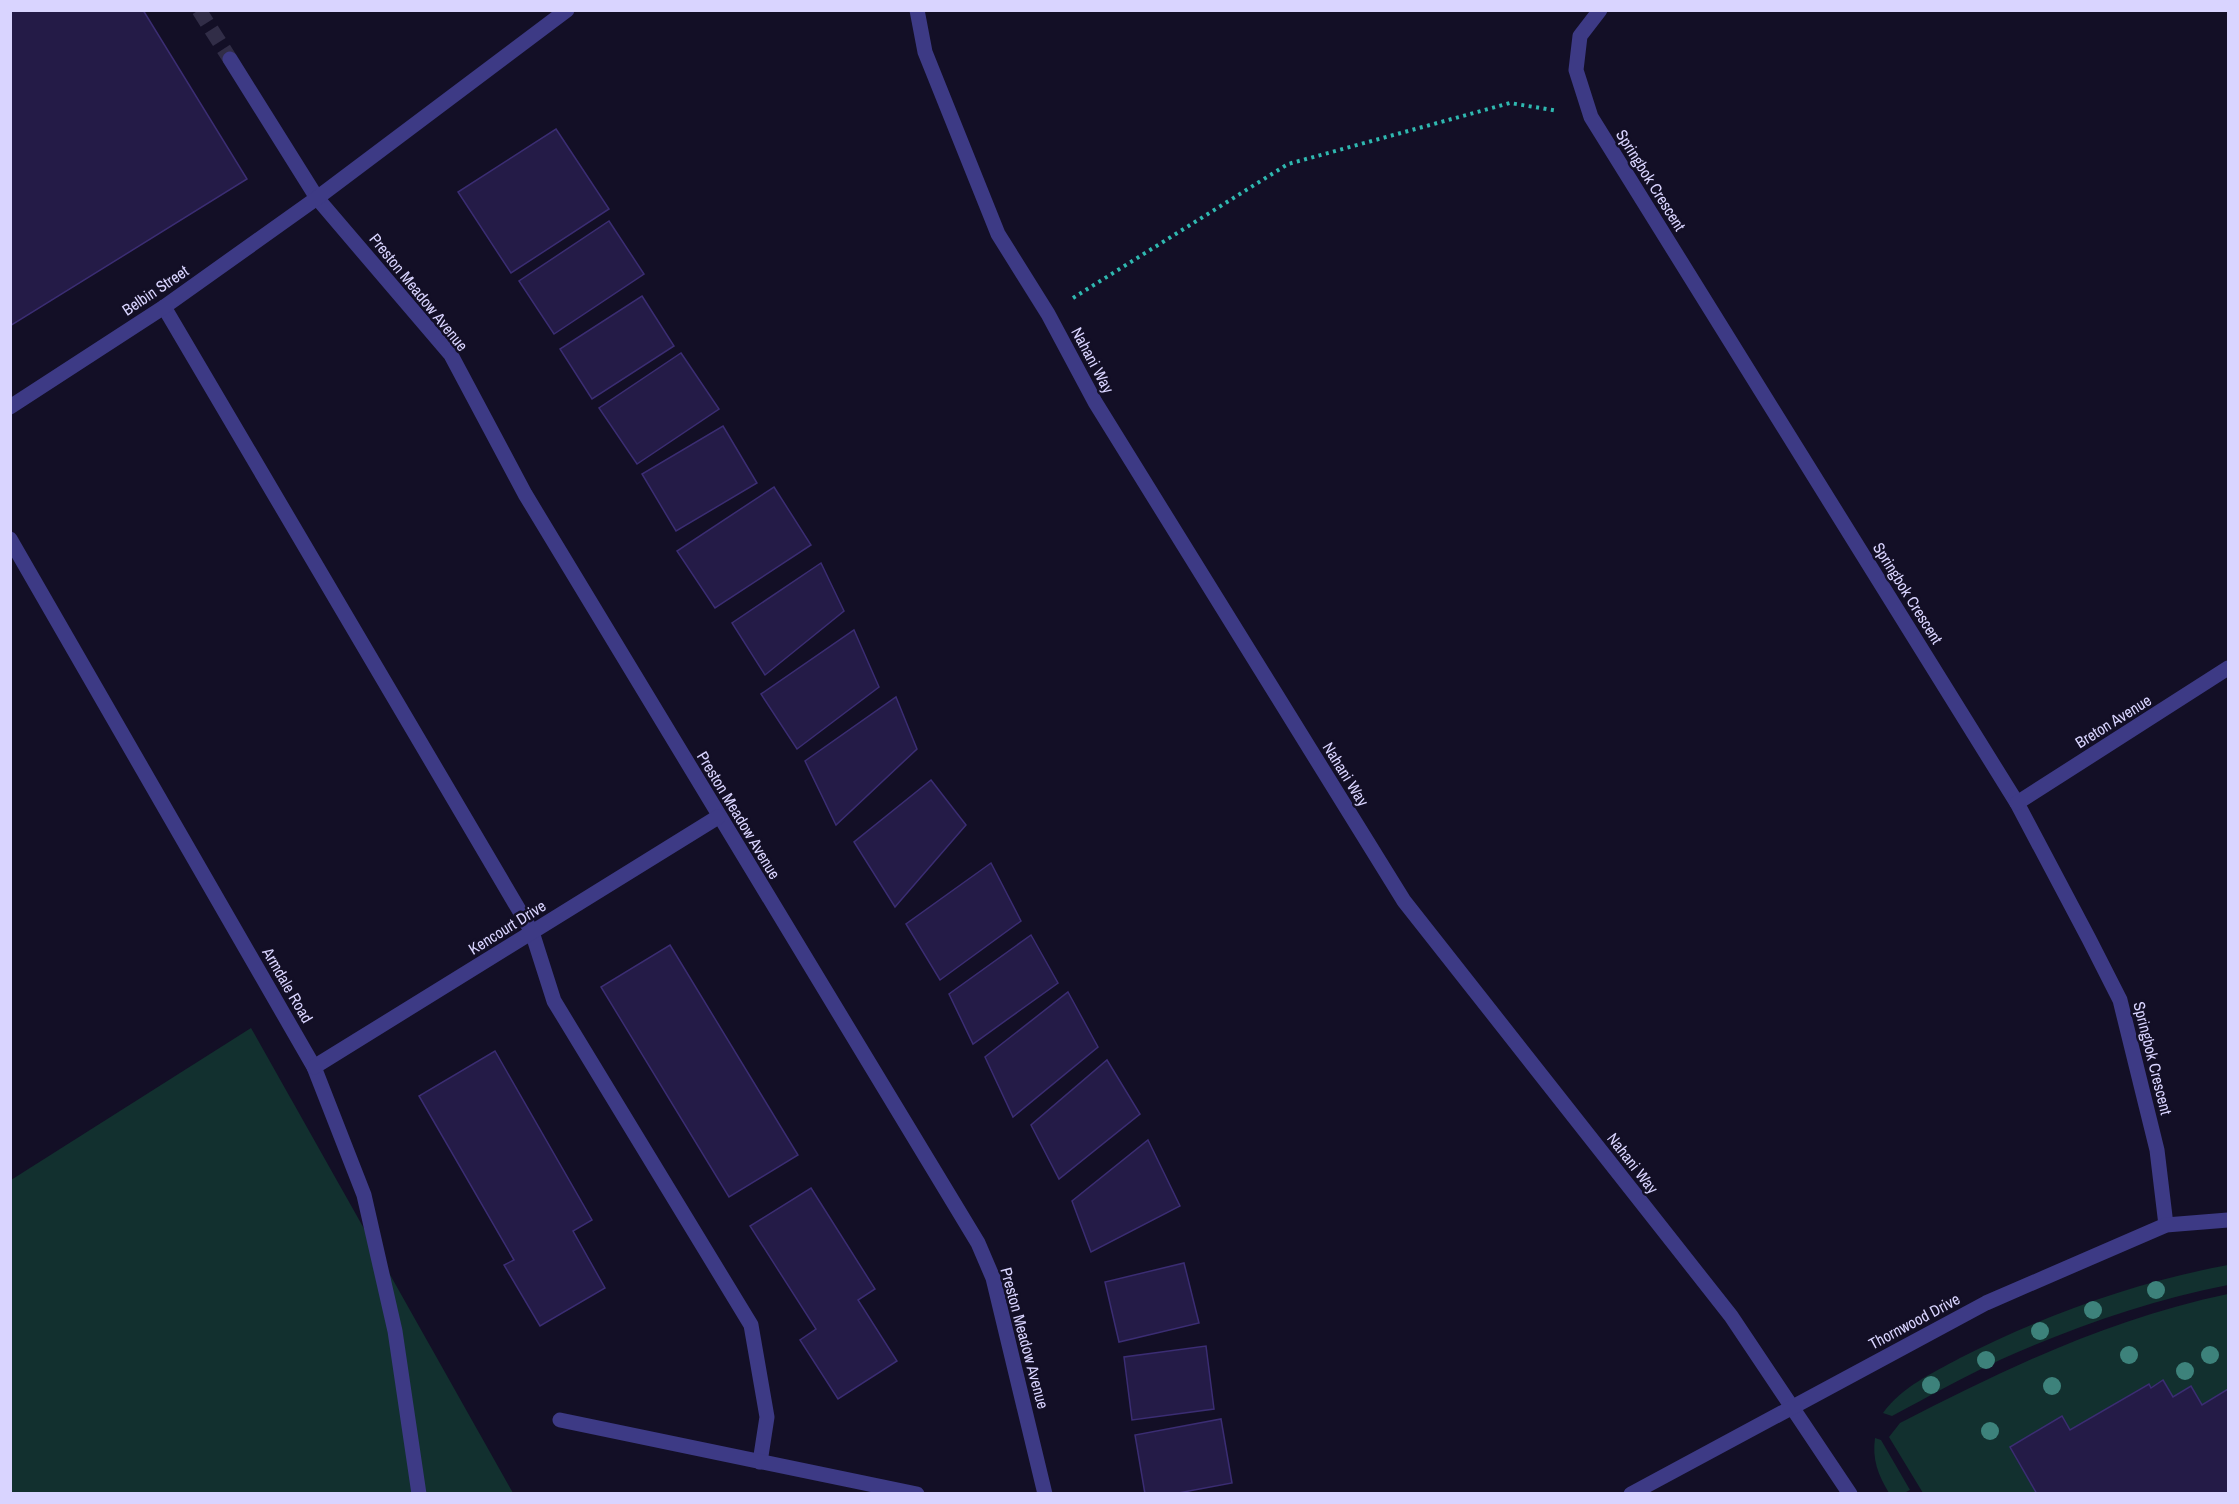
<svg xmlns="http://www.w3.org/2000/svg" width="2239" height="1504" viewBox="0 0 2239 1504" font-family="'Archivo Narrow',sans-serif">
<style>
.green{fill:#12302f}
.building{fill:#241b47;stroke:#3b2d73;stroke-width:1.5}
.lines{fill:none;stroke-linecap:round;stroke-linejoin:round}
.minor-tunnel{stroke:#312d47;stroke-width:15;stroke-dasharray:15 8;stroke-linecap:butt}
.path{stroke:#2fb8b0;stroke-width:4;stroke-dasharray:3 4.5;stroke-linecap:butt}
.minor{stroke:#3d3a85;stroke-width:15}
.tree{fill:#3d827b}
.labels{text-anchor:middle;stroke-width:5;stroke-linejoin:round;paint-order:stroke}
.street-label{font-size:16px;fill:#d9d4ff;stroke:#130f26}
</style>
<rect width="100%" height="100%" fill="#130f26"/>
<g class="green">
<polygon points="251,1028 513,1493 11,1494 11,1180"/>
<path d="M2228,1265V1285C2151,1300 2074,1327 2002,1359C1965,1376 1928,1397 1892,1416L1883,1413C1903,1386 1931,1374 1960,1358C2044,1315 2136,1282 2228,1265Z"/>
<path d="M2228,1294V1389L2202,1405L2191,1386L2173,1397L2163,1380L2151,1388L2148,1384L2070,1430L2037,1493H1923L1889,1437L1900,1423C2007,1368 2109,1319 2228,1294Z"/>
<path d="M1875,1438L1881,1440L1910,1490L1904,1493H1889C1878,1475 1872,1459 1875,1438Z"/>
</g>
<g class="building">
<polygon points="10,10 143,10 247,179 10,326"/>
<polygon points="556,129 609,209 511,273 458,192"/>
<polygon points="609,221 644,274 554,334 519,281"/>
<polygon points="642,296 674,346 592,399 560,349"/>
<polygon points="681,353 719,409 637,464 599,408"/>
<polygon points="723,426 757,483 676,531 642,474"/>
<polygon points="774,487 811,545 715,608 677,551"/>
<polygon points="821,563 844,611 765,675 732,623"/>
<polygon points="854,630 879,687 797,749 761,694"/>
<polygon points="896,697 917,749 836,825 805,761"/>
<polygon points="931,780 966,825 895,907 854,842"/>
<polygon points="991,863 1021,921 940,980 906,924"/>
<polygon points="1031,935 1058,983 973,1044 949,994"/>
<polygon points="670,945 798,1155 729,1197 601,987"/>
<polygon points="1068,992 1098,1047 1013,1117 985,1057"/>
<polygon points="495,1051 592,1220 573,1231 605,1288 540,1326 504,1265 514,1260 419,1096"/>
<polygon points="1107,1060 1140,1114 1059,1179 1031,1125"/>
<polygon points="1148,1140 1180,1206 1091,1252 1072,1201"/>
<polygon points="811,1188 875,1289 858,1300 897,1361 838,1399 800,1340 816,1329 750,1226"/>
<polygon points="1184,1263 1199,1323 1119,1342 1105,1282"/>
<polygon points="1206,1346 1214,1409 1132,1420 1124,1357"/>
<polygon points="2163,1380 2173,1397 2191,1386 2202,1405 2228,1389 2228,1494 2037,1494 2010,1447 2062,1416 2070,1430 2149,1384 2151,1388"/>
<polygon points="1221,1419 1232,1483 1173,1494 1145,1494 1135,1435"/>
</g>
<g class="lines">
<polyline class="minor-tunnel" points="199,10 230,59"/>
<polyline class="path" points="1073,298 1288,164 1510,103 1558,111"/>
<g class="minor">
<polyline points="917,10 925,52 998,234 1048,314 1095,402 1404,901 1731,1316 1850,1494"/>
<polyline points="1600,10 1580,36 1576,70 1591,117 2017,803 2089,939 2120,1000 2157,1150 2166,1225"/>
<polyline points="230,59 317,198 451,355 525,494 978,1243 993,1278 1045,1494"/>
<polyline points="164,307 532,932 554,1001 751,1325 767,1417 760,1462"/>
<polyline points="10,407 164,307 317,198 567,10"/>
<polyline points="10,539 314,1067 364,1195 395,1331 419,1494"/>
<polyline points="2017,803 2228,668"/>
<polyline points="314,1067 718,817"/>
<polyline points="560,1420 917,1494"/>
<polyline points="1631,1494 1986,1303 2166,1225 2228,1220"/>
</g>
</g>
<g class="tree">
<circle cx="2156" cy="1290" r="9"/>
<circle cx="2093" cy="1310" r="9"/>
<circle cx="2040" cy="1331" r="9"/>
<circle cx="2129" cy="1355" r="9"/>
<circle cx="2210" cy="1355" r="9"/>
<circle cx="1986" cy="1360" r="9"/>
<circle cx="2185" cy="1371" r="9"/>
<circle cx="1931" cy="1385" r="9"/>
<circle cx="2052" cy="1386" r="9"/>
<circle cx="1990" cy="1431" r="9"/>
</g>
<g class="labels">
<g class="street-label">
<text transform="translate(1651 180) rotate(58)" y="6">Springbok Crescent</text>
<text transform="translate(155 290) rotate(-34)" y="6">Belbin Street</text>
<text transform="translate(419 292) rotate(51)" y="6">Preston Meadow Avenue</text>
<text transform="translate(1093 360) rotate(62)" y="6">Nahani Way</text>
<text transform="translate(1908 593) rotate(58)" y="6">Springbok Crescent</text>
<text transform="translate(2113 721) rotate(-32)" y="6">Breton Avenue</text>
<text transform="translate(1346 774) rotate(58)" y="6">Nahani Way</text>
<text transform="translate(739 815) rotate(59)" y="6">Preston Meadow Avenue</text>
<text transform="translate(507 927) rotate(-32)" y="6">Kencourt Drive</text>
<text transform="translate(288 985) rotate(60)" y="6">Armdale Road</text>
<text transform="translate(2153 1058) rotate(76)" y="6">Springbok Crescent</text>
<text transform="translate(1633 1163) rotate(52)" y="6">Nahani Way</text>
<text transform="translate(1914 1321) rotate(-28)" y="6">Thornwood Drive</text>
<text transform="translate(1025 1338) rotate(75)" y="6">Preston Meadow Avenue</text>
</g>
</g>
<rect width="2239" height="1504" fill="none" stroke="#d9d4ff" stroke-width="24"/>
</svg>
